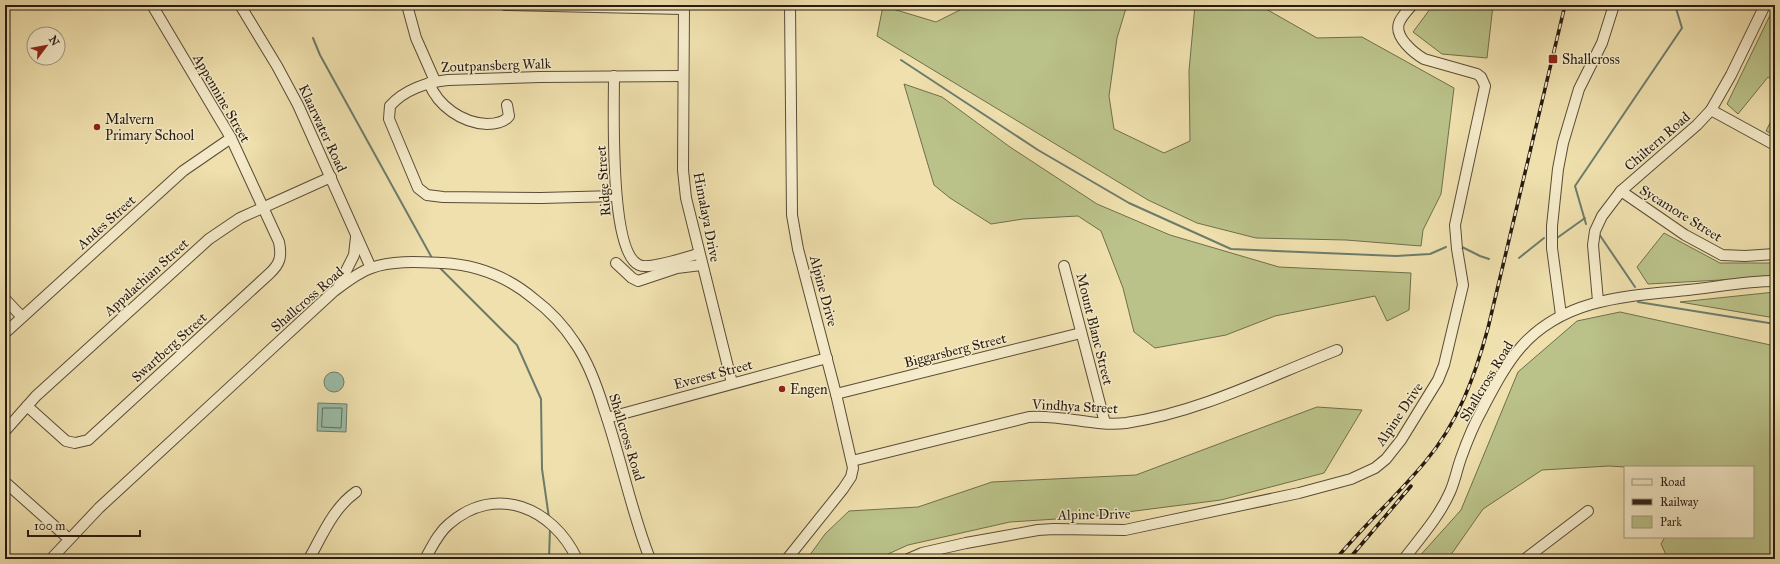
<svg xmlns="http://www.w3.org/2000/svg" width="1780" height="564" viewBox="0 0 1780 564" font-family="'IM FELL Great Primer',serif">
<style>
.green{fill:#bac289;stroke:#706e4d}
.water{fill:#9abda8;stroke:#6c7c6c}
.lines{fill:none;stroke-linecap:round;stroke-linejoin:round}
.shore{stroke:#606c5c;stroke-width:1}
.stream{stroke:#6c7c6c;stroke-width:2}
.minor-casing{stroke:#594c38;stroke-width:12}
.minor{stroke:#f5ebca;stroke-width:10}
.rail-casing{stroke:#271b11;stroke-width:3.5}
.rail{stroke:#f5ebca;stroke-width:2;stroke-dasharray:6;stroke-linecap:butt}
.poi-dot{fill:#8f2418;stroke:#f5ebca;stroke-width:1.5}
.labels{text-anchor:middle;stroke-width:3;stroke-linejoin:round;paint-order:stroke}
.poi-label{font-size:14px;fill:#271b11;stroke:#f5ebca;text-anchor:start}
.street-label{font-size:14px;fill:#271b11;stroke:#f5ebca}
</style>
<rect width="100%" height="100%" fill="#efe0ad"/>
<filter id="stains"><feTurbulence type="fractalNoise" baseFrequency=".005" numOctaves="4"/><feColorMatrix values="0 0 0 0 .2 0 0 0 0 .09 0 0 0 0 .02 0 0 0 .5 -.17"/></filter>
<radialGradient id="worn" r=".72"><stop offset=".6" stop-color="#630" stop-opacity="0"/><stop offset="1" stop-color="#630" stop-opacity=".3"/></radialGradient>
<g class="green">
<polygon points="970,5 1127,5 1117,38 1109,96 1114,129 1164,153 1190,141 1189,71 1195,5 1259,5 1317,38 1362,37 1454,88 1441,194 1423,230 1421,246 1346,240 1256,238 1197,223 1148,200 877,36 883,6 936,22"/>
<polygon points="1433,5 1493,5 1487,58 1442,54 1413,32"/>
<polygon points="1775,5 1775,83 1768,77 1738,114 1727,104"/>
<polygon points="904,84 942,97 1010,147 1097,204 1170,235 1279,267 1411,273 1409,310 1387,321 1375,296 1275,316 1226,335 1155,348 1134,332 1123,288 1101,231 1078,216 1023,219 991,224 950,198 934,185"/>
<polygon points="1775,113 1775,135 1766,131"/>
<polygon points="1664,233 1720,263 1775,263 1775,277 1648,284 1637,267"/>
<polygon points="1775,292 1775,318 1680,302"/>
<polygon points="1620,312 1775,346 1775,559 1668,559 1661,544 1665,537 1753,537 1753,467 1625,467 1609,466 1542,470 1483,509 1448,559 1417,559 1461,510 1518,372 1577,321"/>
<polygon points="1317,407 1362,410 1324,473 1221,500 1088,517 1010,522 908,545 877,559 807,559 825,534 849,511 918,507 992,482 1136,475"/>
</g>
<g class="water">
<circle cx="334" cy="382" r="10"/>
<polygon points="318,403 347,404 346,432 317,431"/>
</g>
<g class="lines">
<polygon class="shore" points="323,408 342,408 341,428 322,427"/>
<g class="stream">
<polyline points="313,38 320,55 432,258"/>
<polyline points="901,60 1038,150 1129,203 1231,249 1396,256 1430,254 1446,247"/>
<polyline points="1586,224 1575,186 1682,28 1675,5"/>
<polyline points="1599,234 1635,287"/>
<polyline points="1557,238 1585,218"/>
<polyline points="1462,247 1480,256 1489,259"/>
<polyline points="1519,258 1544,238"/>
<polyline points="439,267 517,345 541,399 542,469 549,518"/>
<polyline points="1638,302 1775,324"/>
<polyline points="549,559 550,528"/>
</g>
<defs>
<g id="minor">
<polyline points="240,5 277,66 298,105 371,268"/>
<polyline points="407,5 416,38 435,81"/>
<polyline points="505,5 683,9"/>
<polyline points="684,5 683,170 686,198 732,383"/>
<path d="M614,76C614,108 609,252 639,265C650,270 686,257 698,254"/>
<path d="M429,83C438,106 462,123 487,124C495,124 504,123 509,116L507,105"/>
<polyline points="1711,110 1775,145"/>
<polyline points="1621,191 1685,235 1722,255 1745,256 1775,254"/>
<path d="M616,196L541,198L443,197L427,195L418,188L389,119L390,106C404,90 427,82 448,80L540,77L683,76"/>
<polyline points="616,263 632,278 638,281 677,268 701,265"/>
<polyline points="1064,266 1105,423"/>
<polyline points="339,285 354,255 356,237"/>
<polyline points="5,299 22,317"/>
<polyline points="1598,301 1593,245 1595,231 1602,216 1621,191 1697,125 1711,110 1731,75 1765,5"/>
<polyline points="1561,315 1552,248 1552,226 1558,169 1563,143 1579,89 1602,43 1614,5"/>
<polyline points="5,333 183,171 231,138"/>
<polyline points="836,394 1081,333"/>
<path d="M27,406L66,441L75,443L88,440L269,274C280,264 282,257 279,242L231,138L152,5"/>
<polyline points="607,418 827,358"/>
<polyline points="5,431 36,396 209,239 240,218 331,177"/>
<path d="M852,461L1029,417C1061,414 1094,427 1126,423C1200,412 1268,377 1337,350"/>
<polyline points="5,482 69,539"/>
<path d="M51,559L99,508L333,292C345,283 357,273 371,268C393,260 420,262 443,263C477,265 508,277 534,299C550,311 564,326 575,343C589,363 597,386 604,409C621,458 631,511 650,559"/>
<path d="M309,559C322,536 333,508 356,492"/>
<path d="M425,559C432,547 438,533 449,524C496,483 553,508 577,559"/>
<polyline points="787,559 843,489 851,477 853,468 836,394 798,249 792,215 790,5"/>
<path d="M908,559L922,553L966,543L1038,530L1054,529L1125,530L1299,493L1351,479L1375,468L1386,459L1401,440L1438,380L1444,365L1463,285L1457,249L1455,225L1485,86L1481,77L1477,74L1424,59C1414,53 1394,37 1399,23C1401,17 1408,10 1412,5"/>
<path d="M1404,559C1420,538 1439,517 1450,492C1455,481 1457,469 1461,458C1467,441 1474,424 1483,408C1494,387 1506,364 1521,347C1564,298 1628,296 1688,290C1717,287 1746,281 1775,281"/>
<polyline points="1525,559 1588,511"/>
</g>
</defs>
<use href="#minor" class="minor-casing"/>
<use href="#minor" class="minor"/>
<defs>
<g id="rail">
<path d="M1336,559C1364,525 1397,496 1425,462C1458,423 1475,376 1488,328L1565,5"/>
<polyline points="1349,559 1411,486"/>
</g>
</defs>
<use href="#rail" class="rail-casing"/>
<use href="#rail" class="rail"/>
</g>
<g class="poi-dot">
<rect x="1548" y="54" width="10" height="10" rx="2"/>
<circle cx="97" cy="127" r="4"/>
<circle cx="782" cy="389" r="4"/>
</g>
<g class="labels">
<g class="poi-label">
<text x="1562" y="64">Shallcross</text>
<text x="105" y="124">Malvern<tspan x="105" dy="16">Primary School</tspan></text>
<text x="790" y="394">Engen</text>
</g>
<g class="street-label">
<text transform="translate(496 65) rotate(-2)" y="5">Zoutpansberg Walk</text>
<text transform="translate(222 98) rotate(60)" y="5">Appennine Street</text>
<text transform="translate(323 128) rotate(65)" y="5">Klaarwater Road</text>
<text transform="translate(1657 141) rotate(-41)" y="5">Chiltern Road</text>
<text transform="translate(603 181) rotate(-94)" y="5">Ridge Street</text>
<text transform="translate(1681 213) rotate(32)" y="5">Sycamore Street</text>
<text transform="translate(707 217) rotate(79)" y="5">Himalaya Drive</text>
<text transform="translate(106 222) rotate(-42)" y="5">Andes Street</text>
<text transform="translate(146 277) rotate(-42)" y="5">Appalachian Street</text>
<text transform="translate(824 291) rotate(75)" y="5">Alpine Drive</text>
<text transform="translate(307 299) rotate(-41)" y="5">Shallcross Road</text>
<text transform="translate(1095 329) rotate(76)" y="5">Mount Blanc Street</text>
<text transform="translate(169 347) rotate(-42)" y="5">Swartberg Street</text>
<text transform="translate(955 350) rotate(-14)" y="5">Biggarsberg Street</text>
<text transform="translate(713 374) rotate(-15)" y="5">Everest Street</text>
<text transform="translate(1486 381) rotate(-59)" y="5">Shallcross Road</text>
<text transform="translate(1075 406) rotate(3)" y="5">Vindhya Street</text>
<text transform="translate(1399 414) rotate(-56)" y="5">Alpine Drive</text>
<text transform="translate(627 437) rotate(73)" y="5">Shallcross Road</text>
<text transform="translate(1094 514) rotate(-1)" y="5">Alpine Drive</text>
</g>
</g>
<rect width="1780" height="564" fill="none" stroke="#efe0ad" stroke-width="20"/>
<rect x="6" y="6" width="1768" height="552" fill="none" stroke="#271b11" stroke-width="2"/>
<rect x="10" y="10" width="1760" height="544" fill="none" stroke="#271b11"/>
<rect x="1624" y="466" width="130" height="72" fill="#f5ebca" stroke="#a39880"/>
<rect x="1632" y="479" width="20" height="6" fill="#f5ebca" stroke="#a39880"/>
<text x="1660" y="486" font-size="12" fill="#271b11">Road</text>
<rect x="1632" y="499" width="20" height="6" fill="#271b11" stroke="#a39880"/>
<text x="1660" y="506" font-size="12" fill="#271b11">Railway</text>
<rect x="1632" y="516" width="20" height="12" fill="#bac289" stroke="#a39880"/>
<text x="1660" y="526" font-size="12" fill="#271b11">Park</text>
<g transform="translate(46 46) rotate(58)"><circle r="19" fill="#f5ebca" stroke="#a39880"/>
<path d="M0-3L7 15L0 10L-7 15Z" fill="#8f2418"/>
<text y="-6" font-size="11" font-weight="bold" text-anchor="middle" fill="#271b11">N</text>
</g>
<path d="M28 530v6h112v-6" fill="none" stroke="#271b11" stroke-width="2"/>
<text x="34" y="530" font-size="12" fill="#271b11" stroke="#f5ebca" stroke-width="3" paint-order="stroke">100 m</text>
<rect width="100%" height="100%" filter="url(#stains)"/>
<rect width="100%" height="100%" fill="url(#worn)"/>
</svg>
